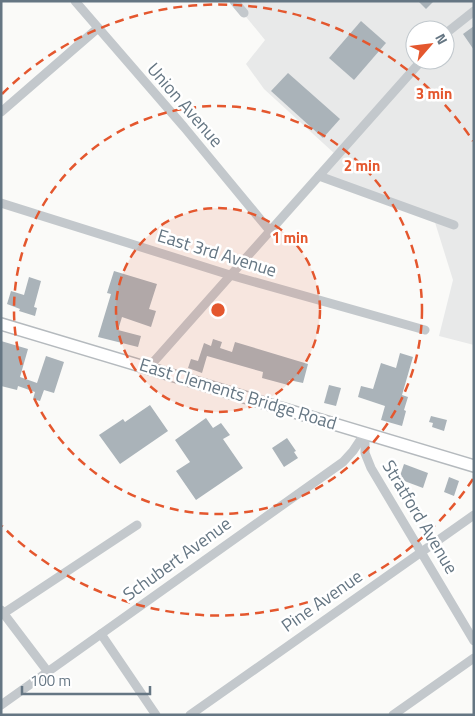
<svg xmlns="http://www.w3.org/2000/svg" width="475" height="716" viewBox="0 0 475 716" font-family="'Titillium Web',sans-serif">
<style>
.built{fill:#e8e9e9;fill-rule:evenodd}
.building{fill:#aab3b9}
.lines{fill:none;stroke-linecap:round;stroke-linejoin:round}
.major-casing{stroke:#b5babe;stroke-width:14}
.minor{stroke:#c3c8cc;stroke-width:9}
.major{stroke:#fff;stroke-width:11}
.ring{fill:none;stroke:#e4572e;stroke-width:2.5;stroke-dasharray:9 6}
.labels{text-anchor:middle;stroke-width:5;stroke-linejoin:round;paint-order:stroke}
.street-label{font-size:18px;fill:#657683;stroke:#fff}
.centre{fill:#e4572e;stroke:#fff;stroke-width:2.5}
.ring-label{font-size:15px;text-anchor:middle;font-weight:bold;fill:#e4572e;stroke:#fff;stroke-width:5;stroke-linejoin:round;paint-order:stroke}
</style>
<rect width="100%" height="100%" fill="#fafaf8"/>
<path class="built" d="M233,1H474V345L439,336L453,280L433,216L317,177L335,154L264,89L246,64L265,40ZM415,30H445V60H415Z"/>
<g class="building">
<polygon points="418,1 434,1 426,9"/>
<polygon points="361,21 386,43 354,80 329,58"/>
<polygon points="474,26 474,50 463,34"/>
<polygon points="288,73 340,119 323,138 271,91"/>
<polygon points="114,271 157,284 149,309 156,311 151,327 122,317 118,330 141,336 138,347 98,337 111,294 107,293"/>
<polygon points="29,277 41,281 34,307 37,308 35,316 19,311 20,309 7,304 11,291 24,295"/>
<polygon points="213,339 222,342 220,348 232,352 235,342 308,364 303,383 289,380 288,385 262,378 263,372 207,356 202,373 188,368 191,359 198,361 204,343 211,346"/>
<polygon points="1,341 28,349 20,377 37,383 46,356 64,362 54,393 44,390 40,401 33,399 35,392 18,386 17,390 1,386"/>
<polygon points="400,353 413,357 402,395 408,397 404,410 406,411 402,426 381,420 385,406 358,397 361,386 373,389 381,363 396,368"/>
<polygon points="329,385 341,388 336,406 324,403"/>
<polygon points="150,405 168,431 120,464 99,435 123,419 125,422"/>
<polygon points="431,416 447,420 444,431 432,427 433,423 429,422"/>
<polygon points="206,418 213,428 221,423 230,435 223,439 243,468 196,500 176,471 190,462 175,440"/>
<polygon points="287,438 296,451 294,452 298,458 284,467 272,448"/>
<polygon points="404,464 428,473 423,488 399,479"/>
<polygon points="449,477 459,481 454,496 444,492"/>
</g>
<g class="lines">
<defs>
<polyline id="major" points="1,324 474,466"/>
</defs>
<use href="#major" class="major-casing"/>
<g class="minor">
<polyline points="75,1 184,127 270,231"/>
<polyline points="234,1 244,13"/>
<polyline points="445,34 474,11"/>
<polyline points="1,112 98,28"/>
<polyline points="319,176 454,225"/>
<polyline points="1,203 230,275 425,330"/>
<polyline points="149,367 422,60"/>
<polyline points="365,433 365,453 371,468 474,641"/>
<polyline points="1,610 48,672"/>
<polyline points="4,613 137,525"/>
<polyline points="101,634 156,715"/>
<polyline points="1,705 343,462 353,451 365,433"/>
<polyline points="190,715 474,515"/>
<polyline points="393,715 474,658"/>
</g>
<use href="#major" class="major"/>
</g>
<circle cx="218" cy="310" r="102" fill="#e4572e" fill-opacity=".12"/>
<g class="ring">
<circle cx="218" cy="310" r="102"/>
<circle cx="218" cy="310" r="204"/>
<path d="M473 479A306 306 0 0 1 2 526M2 94A306 306 0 0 1 473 141"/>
</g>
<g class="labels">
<g class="street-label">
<text transform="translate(185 105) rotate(49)" y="6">Union Avenue</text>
<text transform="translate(217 253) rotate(17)" y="6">East 3rd Avenue</text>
<text transform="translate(238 394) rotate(17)" y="6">East Clements Bridge Road</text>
<text transform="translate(420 517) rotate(59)" y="6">Stratford Avenue</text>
<text transform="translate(177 559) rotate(-36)" y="6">Schubert Avenue</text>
<text transform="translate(322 601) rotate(-35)" y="6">Pine Avenue</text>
</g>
</g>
<circle cx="218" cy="310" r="8" class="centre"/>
<g class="ring-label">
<text x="434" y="99">3 min</text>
<text x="362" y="171">2 min</text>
<text x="290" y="243">1 min</text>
</g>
<rect width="475" height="716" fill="none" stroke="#657683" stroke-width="5"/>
<g transform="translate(430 45) rotate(62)"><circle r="24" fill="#ffffff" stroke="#c1c8cd"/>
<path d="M0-4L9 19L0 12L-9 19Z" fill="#e4572e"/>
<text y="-8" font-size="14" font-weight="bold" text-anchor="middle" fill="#657683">N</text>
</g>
<path d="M22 686v8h128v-8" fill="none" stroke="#657683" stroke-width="2.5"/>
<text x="30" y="686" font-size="15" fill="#657683" stroke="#ffffff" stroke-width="4" paint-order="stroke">100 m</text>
</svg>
